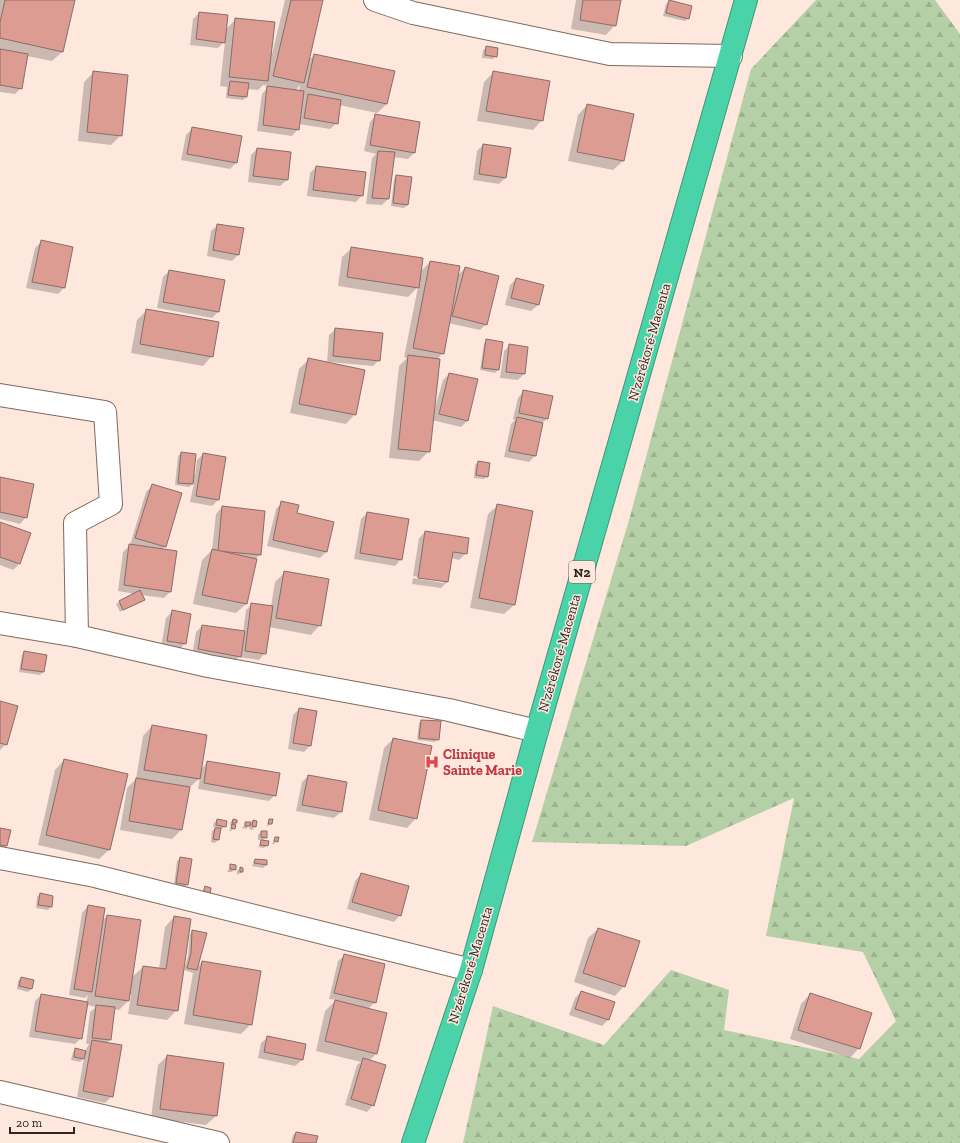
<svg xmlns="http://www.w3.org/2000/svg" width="960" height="1143" viewBox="0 0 960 1143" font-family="'Zilla Slab',serif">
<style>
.forest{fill:url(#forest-firs)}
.shadow{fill:#0003;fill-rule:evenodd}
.building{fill:#dc9c91;stroke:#886d69}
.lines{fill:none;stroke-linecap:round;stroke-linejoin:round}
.street-casing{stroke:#80685d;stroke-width:24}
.highway-casing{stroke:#419678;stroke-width:24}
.street{stroke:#fff;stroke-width:22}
.highway{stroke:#4ad3a8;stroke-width:22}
.labels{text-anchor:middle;stroke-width:3;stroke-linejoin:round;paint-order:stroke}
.shield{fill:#fee8de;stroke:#6d6059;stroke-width:1}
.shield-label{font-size:13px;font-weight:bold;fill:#2f2520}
.street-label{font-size:14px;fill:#2f2520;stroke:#fee8de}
.health-label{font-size:14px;font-weight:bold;fill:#be3a42;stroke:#fee8de;text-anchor:start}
</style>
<defs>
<pattern id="forest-firs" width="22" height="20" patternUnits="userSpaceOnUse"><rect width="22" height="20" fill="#b5cfa6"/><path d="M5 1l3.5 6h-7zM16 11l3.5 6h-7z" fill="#9cb28f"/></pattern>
</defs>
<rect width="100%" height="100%" fill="#fee8de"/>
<polygon class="forest" points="816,0 935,0 960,34 960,1143 463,1143 493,1006 604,1045 671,970 729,990 724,1030 859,1059 896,1021 863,952 766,936 794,798 686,846 532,842 629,520 751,69"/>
<g class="shadow">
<polygon points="0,0 73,0 62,52 52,61 27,56 21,88 15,94 0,92"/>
<path d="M285,0H322L308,61L314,55L387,104L377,113L339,105L337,123L330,129L299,124L298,129L292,136L257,131L262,94L269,86L263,85L258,90L247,89L246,97L243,100L226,98L227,87L220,86L225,41L218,48L190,45L193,19L199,13L226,29L236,19L272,54ZM300,85L299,91H295Z"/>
<polygon points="576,0 620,0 615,25 606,35 571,29"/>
<polygon points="669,1 688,19 685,21 663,16 666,4"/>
<polygon points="486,48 496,56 493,59 482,58 483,50"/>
<polygon points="94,72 121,135 111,145 78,141 84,82"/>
<polygon points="494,72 542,120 533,130 477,121 484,82"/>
<polygon points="587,105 623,161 613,170 568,161 578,115"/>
<polygon points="376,115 419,123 414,153 408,159 393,157 388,199 382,205 366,204 372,158 376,154 364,151 370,122"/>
<polygon points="192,129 236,163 230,169 181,160 186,135"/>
<polygon points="483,145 505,178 499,184 473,180 477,151"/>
<polygon points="257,149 290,153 287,180 280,186 248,182 251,155"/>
<polygon points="316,167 362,195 356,202 307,196 310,173"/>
<polygon points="397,176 407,205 404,208 391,206 394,179"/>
<polygon points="218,225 238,255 232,261 207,256 211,231"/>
<polygon points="41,242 72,248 64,288 58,294 26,288 35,248"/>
<polygon points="352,248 420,272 430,262 457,276 465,268 486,324 480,330 448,323 443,353 436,360 432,418 443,380 449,374 467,421 461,427 432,420 429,451 419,461 389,458 399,366 407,358 404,357 418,287 408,297 338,286 342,257"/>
<polygon points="169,271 224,281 218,312 212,318 157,308 163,277"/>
<polygon points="516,279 542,286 538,305 531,311 505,305 510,285"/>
<polygon points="147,310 212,356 203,366 131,353 137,320"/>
<polygon points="336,329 379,360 373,366 330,362 355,414 346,424 290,413 299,369 308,360 327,363 329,335"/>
<polygon points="487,340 502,343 498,370 495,373 480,370 484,343"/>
<polygon points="510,345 527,347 524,374 518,380 500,378 504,351"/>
<polygon points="524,391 547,419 542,423 535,456 529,462 504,457 511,424 515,420 513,419 518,398"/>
<polygon points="181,453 195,475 197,460 203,454 218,500 212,506 190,502 194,483 189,487 175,485 178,456"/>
<polygon points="478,462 487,476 484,479 474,478 475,465"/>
<polygon points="0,478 26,517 20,524 0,519"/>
<polygon points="152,486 181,494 165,547 162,550 170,592 164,598 141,595 144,599 141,602 120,612 116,604 135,594 118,591 123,552 130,545 146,492"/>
<polygon points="282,503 296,514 326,552 320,558 267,546 276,509"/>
<polygon points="498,505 532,512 514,605 504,614 470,608 488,514"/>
<polygon points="222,507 260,555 254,560 246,604 236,613 193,604 202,560 212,550 216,514"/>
<polygon points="367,513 401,559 395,566 354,559 361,519"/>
<polygon points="0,523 29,534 19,564 13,570 0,565"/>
<polygon points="425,532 466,553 459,560 451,558 447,582 441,588 412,584 413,578 444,583 444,581 413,576 419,538"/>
<polygon points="285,572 320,625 311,635 269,627 265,653 259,660 239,657 233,662 192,656 196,632 202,626 243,632 246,610 252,604 271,606 275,582"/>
<polygon points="172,612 185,643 179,650 161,647 166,618"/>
<polygon points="24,652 45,655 43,672 40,675 19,672 22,655"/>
<polygon points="0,702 6,744 0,750"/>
<polygon points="299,709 310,746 304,752 288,749 293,715"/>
<polygon points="422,721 438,739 435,742 417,740 419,723"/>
<polygon points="152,726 201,769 208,762 275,795 269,801 198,789 200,778 189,788 181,830 172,839 120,830 127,788 136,779 143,736"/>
<polygon points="393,739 416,818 407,828 369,820 384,748"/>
<polygon points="64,760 109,850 99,859 38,845 55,770"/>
<polygon points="308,776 341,812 334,818 296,811 302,782"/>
<polygon points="217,820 225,826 222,829 220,829 218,840 215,843 211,842 212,831 216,828 213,827 214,823"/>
<polygon points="233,820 236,823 233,825 234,828 231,831 229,831 232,826 230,825 230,823"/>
<polygon points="270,820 272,820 271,824 266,827"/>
<polygon points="253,821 255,827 252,830 249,829 250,825 246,829 242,828 246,823 249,825"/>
<polygon points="0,829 10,830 6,846 0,852"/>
<polygon points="261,832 266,837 263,841 267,845 264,848 258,847 262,840 258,840 258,835"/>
<polygon points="275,838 277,841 274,844 272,844"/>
<polygon points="180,858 187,884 185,887 174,886 177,861"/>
<polygon points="255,860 266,861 266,865 263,868 252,866"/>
<polygon points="231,865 235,869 232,872 227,872"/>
<polygon points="240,868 242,872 237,875 237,871"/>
<polygon points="361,874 400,915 394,922 347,909 355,881"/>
<polygon points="40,894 52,897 51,907 48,910 36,908 37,897"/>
<polygon points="88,906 102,921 107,916 131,978 143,967 159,969 165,927 174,917 177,1010 167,1020 128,1014 131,995 129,995 128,1001 119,1010 113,1009 110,1040 106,1043 112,1096 105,1103 77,1097 84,1058 80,1062 71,1060 73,1052 76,1049 85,1051 89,1044 86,1044 90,1012 96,1007 87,1005 81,1038 75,1044 29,1037 35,1001 41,995 86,1003 88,995 85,998 69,995 82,913"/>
<polygon points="598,929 624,986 615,996 574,982 588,938"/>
<polygon points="193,931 197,968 202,962 251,1024 241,1034 184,1024 193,973 184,970 188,956 190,934"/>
<polygon points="345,955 375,1002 368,1009 376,1054 369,1061 373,1105 367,1112 345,1105 357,1065 361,1062 316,1051 325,1011 336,1000 329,999 338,961"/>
<polygon points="21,978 31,989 28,992 17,989 18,981"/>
<polygon points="581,992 613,1003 608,1020 602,1026 569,1015 575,998"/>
<polygon points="810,994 859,1048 850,1058 790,1039 801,1004"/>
<polygon points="268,1037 305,1045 302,1060 295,1066 258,1058 261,1043"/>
<polygon points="167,1056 223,1064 216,1116 206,1125 151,1118 158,1065"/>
<polygon points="296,1133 315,1143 291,1143 293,1135"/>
</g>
<g class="building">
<polygon points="5,0 75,0 63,52 0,38 0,22"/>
<polygon points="291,0 323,0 304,83 273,76"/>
<polygon points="583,0 621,0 616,26 580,20"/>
<polygon points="669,0 692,6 689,19 666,13"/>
<polygon points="199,12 228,15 225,43 196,39"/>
<polygon points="235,18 275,22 268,81 229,77"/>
<polygon points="486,46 498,48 497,57 485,55"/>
<polygon points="0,49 28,54 22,89 0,85"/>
<polygon points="314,54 395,71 387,104 307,87"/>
<polygon points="93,71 128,75 122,136 87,132"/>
<polygon points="493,71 550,81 543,121 486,111"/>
<polygon points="230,81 249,83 247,97 228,95"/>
<polygon points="267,86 304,91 299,130 263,125"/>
<polygon points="308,94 341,100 338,124 304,118"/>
<polygon points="587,104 634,114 624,161 577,152"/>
<polygon points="375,114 420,122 415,153 370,145"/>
<polygon points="192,127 242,136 237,163 187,154"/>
<polygon points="483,144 511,148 506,178 479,174"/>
<polygon points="257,148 291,152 288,180 253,176"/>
<polygon points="378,151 395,152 389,199 372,198"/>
<polygon points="316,166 366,172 363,196 313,190"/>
<polygon points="396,175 412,177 408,205 393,203"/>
<polygon points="217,224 244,228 239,255 213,250"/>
<polygon points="41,240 73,247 65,288 32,282"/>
<polygon points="351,247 423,258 419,288 347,277"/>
<polygon points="430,261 460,266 444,354 413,348"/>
<polygon points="465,267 499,276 487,325 452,316"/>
<polygon points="169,270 225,280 219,312 163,302"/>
<polygon points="516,278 544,285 539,305 511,298"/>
<polygon points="146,309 219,322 213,357 140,344"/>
<polygon points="335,328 383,333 380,361 333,356"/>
<polygon points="486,339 503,342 499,370 482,368"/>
<polygon points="509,344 528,347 525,374 506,372"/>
<polygon points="408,355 440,359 430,452 398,449"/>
<polygon points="308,358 365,370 356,415 299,404"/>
<polygon points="449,373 478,379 468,421 439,414"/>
<polygon points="523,390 553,396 548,419 519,413"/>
<polygon points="517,417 543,423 536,456 509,451"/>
<polygon points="181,452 196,454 193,484 178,483"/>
<polygon points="203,453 226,457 219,500 196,496"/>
<polygon points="478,461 490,463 488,477 476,475"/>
<polygon points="0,477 34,484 27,518 0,512"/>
<polygon points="152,484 182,493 166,547 135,538"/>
<polygon points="281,501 299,505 297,513 334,522 327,552 273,540"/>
<polygon points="497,504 533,511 515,605 479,598"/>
<polygon points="222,506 265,511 261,555 218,551"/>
<polygon points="367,512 409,519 402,560 360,553"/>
<polygon points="0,522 31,533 20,564 0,557"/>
<polygon points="425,531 469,538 467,554 453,552 448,582 418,578"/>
<polygon points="129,544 177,551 171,592 124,585"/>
<polygon points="212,549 257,559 247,604 202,595"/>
<polygon points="284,571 329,579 321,626 276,618"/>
<polygon points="140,590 145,600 123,610 119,601"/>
<polygon points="251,603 273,606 266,654 245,651"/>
<polygon points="172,610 191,614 186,644 167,641"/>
<polygon points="202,625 245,631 241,657 198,649"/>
<polygon points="24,651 47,655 44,672 21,669"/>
<polygon points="0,701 18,706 7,745 0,743"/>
<polygon points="299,708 317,711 311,746 293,743"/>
<polygon points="421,720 441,721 439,740 419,738"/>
<polygon points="152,725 207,735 200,779 144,770"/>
<polygon points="393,738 432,746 417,819 378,810"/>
<polygon points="64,759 128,774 110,850 46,835"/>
<polygon points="207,761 280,773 276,796 204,783"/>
<polygon points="308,775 347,782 342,812 302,805"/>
<polygon points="136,778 190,787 182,830 129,821"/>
<polygon points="217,819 227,821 226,827 216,825"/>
<polygon points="233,819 237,820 237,823 232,823"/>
<polygon points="269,819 273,819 272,824 268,824"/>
<polygon points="253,820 257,821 256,827 252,826"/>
<polygon points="245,822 251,822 250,826 245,826"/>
<polygon points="232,824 236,825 235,829 231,828"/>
<polygon points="0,828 11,830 7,846 0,845"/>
<polygon points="215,828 221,828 219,840 213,839"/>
<polygon points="261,831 267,831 267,838 261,837"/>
<polygon points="275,837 279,837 278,842 274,841"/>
<polygon points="261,840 269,841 268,846 260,845"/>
<polygon points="180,857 192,859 188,885 176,883"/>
<polygon points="255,859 267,860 267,865 254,863"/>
<polygon points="230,864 236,865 236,870 230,869"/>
<polygon points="240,867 243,868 243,872 240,872"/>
<polygon points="361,873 409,886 401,916 352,902"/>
<polygon points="205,886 211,888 210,895 203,893"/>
<polygon points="40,893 53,896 52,907 38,905"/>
<polygon points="88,905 105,908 92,992 74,989"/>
<polygon points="107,915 141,920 129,1001 95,996"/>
<polygon points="174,916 191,919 178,1011 137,1005 143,966 166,969"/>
<polygon points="598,928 640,941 625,987 583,973"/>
<polygon points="192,930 207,933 197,970 187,968 191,953"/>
<polygon points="344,954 385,964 376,1003 334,993"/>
<polygon points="202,961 261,971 252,1025 193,1015"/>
<polygon points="21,977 34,980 32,989 19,986"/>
<polygon points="581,991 615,1002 609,1020 575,1009"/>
<polygon points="810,993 872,1013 860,1049 798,1030"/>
<polygon points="41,994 88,1002 82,1039 35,1031"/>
<polygon points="335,1000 387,1013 377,1054 325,1041"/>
<polygon points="96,1005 115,1007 111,1040 92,1038"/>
<polygon points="267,1036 306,1044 303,1060 264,1052"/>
<polygon points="92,1040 122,1045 113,1097 83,1091"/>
<polygon points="75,1048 86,1051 84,1059 74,1057"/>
<polygon points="167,1055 224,1063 217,1116 160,1109"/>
<polygon points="363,1058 386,1065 374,1106 351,1099"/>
<polygon points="296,1132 318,1136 316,1143 293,1143"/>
</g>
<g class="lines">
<defs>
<g id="street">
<polyline points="375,0 413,13 610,54 731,56"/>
<polyline points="0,395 105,412 111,504 75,523 77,636"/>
<polyline points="0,623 77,636 208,666 449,710 537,731"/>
<polyline points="0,858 95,876 471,970"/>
<polyline points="0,1092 218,1143"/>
</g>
<polyline id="highway" points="413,1143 471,970 537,731 746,0"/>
</defs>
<use href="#street" class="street-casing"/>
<use href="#highway" class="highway-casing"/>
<use href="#street" class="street"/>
<use href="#highway" class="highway"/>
</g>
<defs>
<symbol id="hospital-bare" viewBox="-9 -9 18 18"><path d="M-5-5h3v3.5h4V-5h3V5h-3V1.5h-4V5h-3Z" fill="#e0444e" stroke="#fee8de" stroke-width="2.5" paint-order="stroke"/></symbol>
</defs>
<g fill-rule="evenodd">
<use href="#hospital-bare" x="422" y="752" width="20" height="20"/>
</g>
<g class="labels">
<rect class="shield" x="569" y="561" width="26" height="22" rx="3"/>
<g class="shield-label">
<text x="582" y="577">N2</text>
</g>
<g class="street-label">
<text transform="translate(649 342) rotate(-74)" y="5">N'zérékoré-Macenta</text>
<text transform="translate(559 653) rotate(-74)" y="5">N'zérékoré-Macenta</text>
<text transform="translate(470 965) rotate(-73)" y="5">N'zérékoré-Macenta</text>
</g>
<g class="health-label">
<text x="443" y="759">Clinique<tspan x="443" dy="16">Sainte Marie</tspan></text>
</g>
</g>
<path d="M10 1127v6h64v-6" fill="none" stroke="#2f2520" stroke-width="2"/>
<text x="16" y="1127" font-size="12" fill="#2f2520" stroke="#fee8de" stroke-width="3" paint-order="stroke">20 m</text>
</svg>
